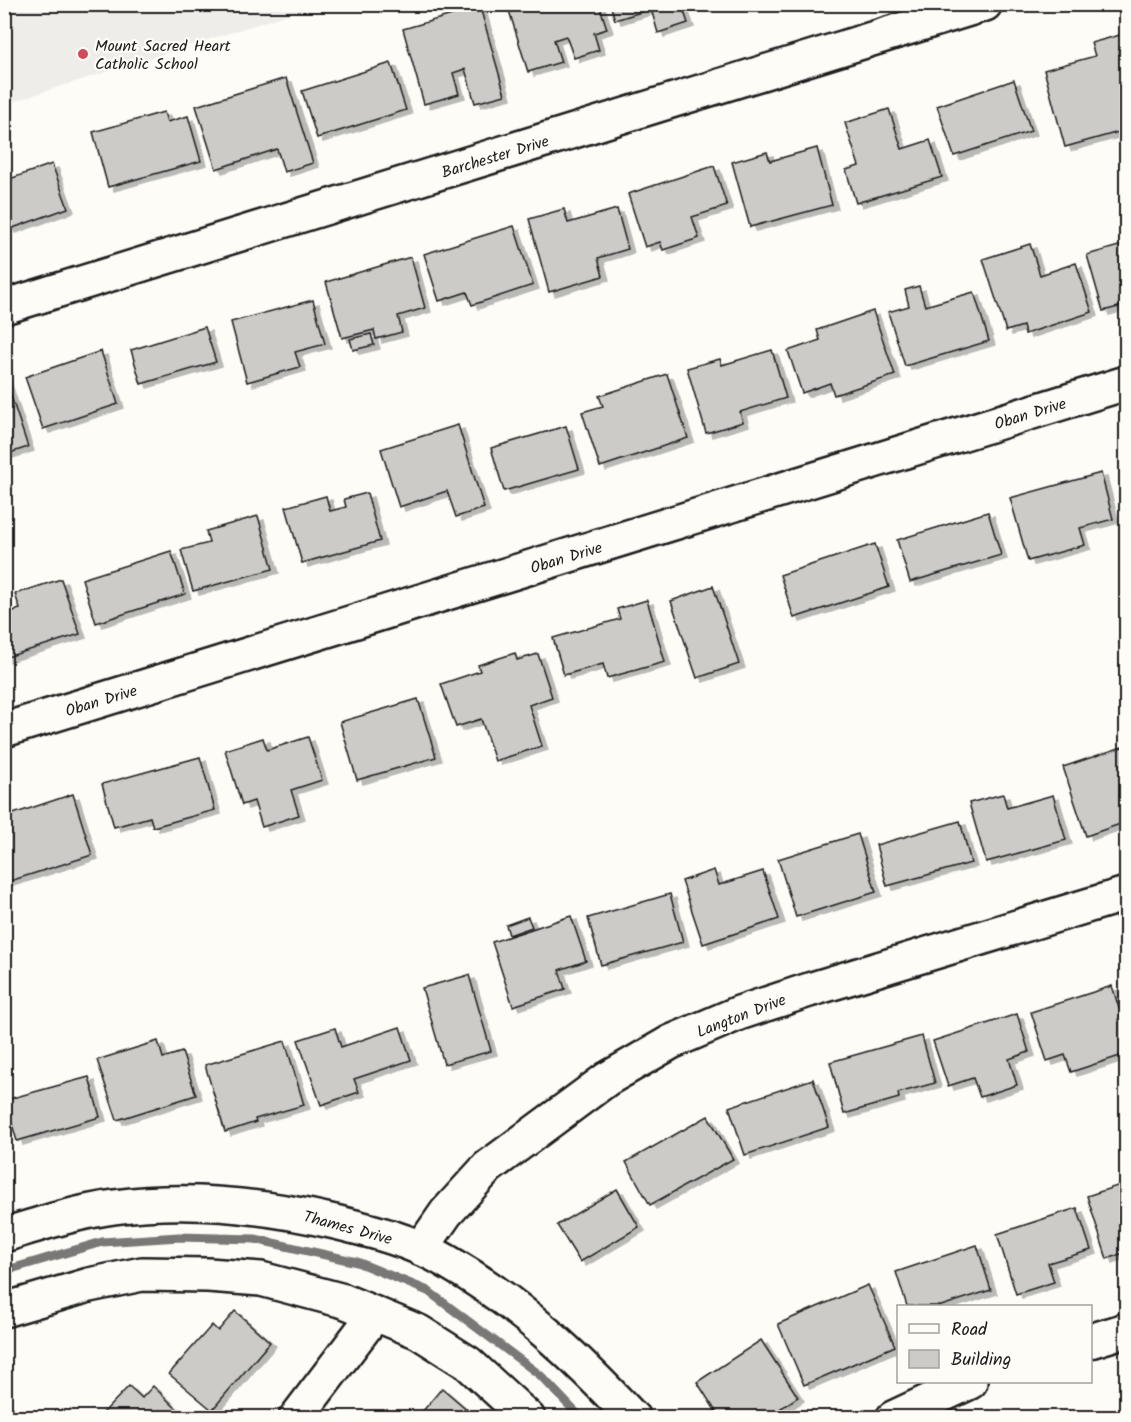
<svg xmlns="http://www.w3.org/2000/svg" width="1131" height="1422" viewBox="0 0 1131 1422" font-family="Kalam,sans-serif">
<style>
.built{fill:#eeede9}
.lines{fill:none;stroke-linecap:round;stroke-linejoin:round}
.stream{stroke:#797876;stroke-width:9}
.building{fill:#cccbc8;stroke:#1c1c1c;stroke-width:1.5;filter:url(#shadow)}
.minor-casing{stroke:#1c1c1c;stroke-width:38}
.minor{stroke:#fdfcf7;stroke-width:33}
.poi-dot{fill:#d1495b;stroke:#fdfcf7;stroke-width:2}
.labels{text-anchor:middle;stroke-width:4.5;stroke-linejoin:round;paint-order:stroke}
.poi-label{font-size:16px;fill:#1c1c1c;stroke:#fdfcf7;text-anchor:start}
.street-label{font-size:16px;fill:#1c1c1c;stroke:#fdfcf7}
</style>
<defs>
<filter id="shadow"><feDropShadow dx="6" dy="4" stdDeviation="0" flood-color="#0004"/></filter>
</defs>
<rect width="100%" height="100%" fill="#fdfcf7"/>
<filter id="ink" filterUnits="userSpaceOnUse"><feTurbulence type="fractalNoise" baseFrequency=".0167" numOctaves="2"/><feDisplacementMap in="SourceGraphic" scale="12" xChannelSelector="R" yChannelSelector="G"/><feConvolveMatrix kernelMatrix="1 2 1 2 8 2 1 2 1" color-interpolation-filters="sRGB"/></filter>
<g filter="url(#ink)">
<polygon class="built" points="5,4 317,4 317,5 5,104"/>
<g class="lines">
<polyline class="stream" points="4,1271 102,1242 179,1237 255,1239 357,1262 428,1291 540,1375 581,1418"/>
</g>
<g class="building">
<polygon points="507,4 599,4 607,29 594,33 599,50 574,58 566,36 554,40 561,62 528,72"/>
<polygon points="610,4 696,4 683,9 688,23 658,33 651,9 615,20"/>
<polygon points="480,7 505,95 475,103 465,69 453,73 459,94 424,104 403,29"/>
<polygon points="1120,35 1126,59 1126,108 1123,109 1126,130 1065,147 1044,70 1095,56 1091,43"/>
<polygon points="391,63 406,110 317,138 302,91"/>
<polygon points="286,78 313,163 284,172 277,149 216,169 196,106"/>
<polygon points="1014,80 1031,131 954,156 937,106"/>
<polygon points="889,109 902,149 930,140 942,177 856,203 846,170 859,166 845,123"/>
<polygon points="164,112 167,122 188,116 201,161 108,187 93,132"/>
<polygon points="817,148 832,205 750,227 732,162 767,152 770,161"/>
<polygon points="52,164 68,208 10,229 4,212 4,181"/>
<polygon points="714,166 727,206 692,217 699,238 663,250 660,242 645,247 628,194"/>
<polygon points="564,209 568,223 617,209 628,249 598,258 603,276 549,292 529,219"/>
<polygon points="514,226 533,285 472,305 467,292 439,301 424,254"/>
<polygon points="1030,244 1040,275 1076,263 1092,312 1025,334 1023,326 1006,331 983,259"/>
<polygon points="1126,244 1126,305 1103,311 1087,255"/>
<polygon points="411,257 425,308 398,316 402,332 376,339 374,330 342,338 326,282"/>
<polygon points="919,286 925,306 974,292 989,341 905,366 888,312 909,306 905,290"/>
<polygon points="313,300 325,344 295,352 300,367 247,382 231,322"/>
<polygon points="873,311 895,375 834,395 830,383 802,393 788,351 820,340 817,330"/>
<polygon points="205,327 216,362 141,384 131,350"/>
<polygon points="371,334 374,345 353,350 350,339"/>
<polygon points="772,350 786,398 740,412 743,422 706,433 687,368 720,359 722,365"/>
<polygon points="101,351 118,404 43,429 25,377"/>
<polygon points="667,374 688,438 600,467 582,412 603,406 599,396"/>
<polygon points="4,375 28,447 4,455"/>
<polygon points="458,425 484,508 456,517 447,491 399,507 381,449"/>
<polygon points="566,426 579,469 504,491 491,448"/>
<polygon points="1101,473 1113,519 1080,528 1085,545 1028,561 1010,498"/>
<polygon points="367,493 380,541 302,563 286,507 326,496 330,511 346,507 344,499"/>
<polygon points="988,512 1001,555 910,582 897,540"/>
<polygon points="258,516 273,569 193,591 181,550 209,543 206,531"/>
<polygon points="875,544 889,587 794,618 780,575"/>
<polygon points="171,551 185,594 96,623 82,579"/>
<polygon points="61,579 80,634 4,658 4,614 20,609 15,594"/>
<polygon points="713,586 739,664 697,678 671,601"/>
<polygon points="647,600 665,662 607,678 603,664 564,675 553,638 620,619 617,609"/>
<polygon points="515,653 517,660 538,654 552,697 529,705 542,746 495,761 481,719 456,727 441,684 480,671 478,665"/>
<polygon points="418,699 436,757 357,780 340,722"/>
<polygon points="308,737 322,780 291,790 299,815 262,827 254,801 242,805 225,750 263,738 267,750"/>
<polygon points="1125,746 1126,822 1086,836 1063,767"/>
<polygon points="200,757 215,810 153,827 150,817 114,827 102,784"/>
<polygon points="73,794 92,855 7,882 4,817"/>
<polygon points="1003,794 1007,808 1053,795 1066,840 986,862 969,803"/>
<polygon points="960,821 971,863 887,886 876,845"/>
<polygon points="858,834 876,892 796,917 778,859"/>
<polygon points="714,870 719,885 763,871 779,919 703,944 682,881"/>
<polygon points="670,894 683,942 601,965 588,918"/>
<polygon points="571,916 586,961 559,970 565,989 513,1006 492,942"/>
<polygon points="528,917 532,927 509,935 506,925"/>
<polygon points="469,975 491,1051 444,1064 422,988"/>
<polygon points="1112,986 1126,1030 1126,1054 1071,1072 1065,1055 1047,1061 1031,1012"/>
<polygon points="1017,1014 1029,1052 1009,1059 1017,1085 980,1097 973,1078 948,1086 933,1041"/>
<polygon points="400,1027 411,1060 354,1079 359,1092 321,1105 298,1040 335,1028 341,1047"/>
<polygon points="922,1036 935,1083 898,1093 899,1098 844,1114 830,1062"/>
<polygon points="158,1041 163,1058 182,1052 196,1095 117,1120 97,1060"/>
<polygon points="285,1041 304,1105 255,1119 256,1122 225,1132 205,1065"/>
<polygon points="89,1077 100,1117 17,1141 5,1100"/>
<polygon points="813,1079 829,1127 745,1155 729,1107"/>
<polygon points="708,1116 733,1159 650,1205 626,1162"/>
<polygon points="1126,1183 1126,1252 1107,1259 1087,1196"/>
<polygon points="617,1189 639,1227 580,1262 557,1225"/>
<polygon points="1077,1208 1091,1250 1048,1263 1054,1282 1016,1294 997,1234"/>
<polygon points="977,1245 991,1290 941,1306 907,1306 896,1272"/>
<polygon points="868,1285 895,1346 804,1385 778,1324"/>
<polygon points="235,1311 270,1342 212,1410 169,1374 212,1325 218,1331"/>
<polygon points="761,1340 798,1397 766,1418 720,1418 697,1382"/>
<polygon points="129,1386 142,1398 153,1386 185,1417 107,1418 103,1413"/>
<polygon points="442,1388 477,1418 417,1418"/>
</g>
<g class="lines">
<defs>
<g id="minor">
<polyline points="4,307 985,4"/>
<polyline points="4,730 1126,383"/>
<path d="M4,1235C40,1224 77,1212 114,1207C189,1197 262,1205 335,1222C372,1231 413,1241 446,1261C518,1302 577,1358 633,1418"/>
<polyline points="421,1249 446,1213 488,1167 607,1079 671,1042 739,1013 809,990 1126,894"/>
<polyline points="4,1310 89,1285 142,1274 208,1275 261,1279 344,1301 419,1332 468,1363 528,1418"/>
<polyline points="1090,1341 1126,1330"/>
<polyline points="296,1418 375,1314"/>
<polyline points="893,1418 970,1382"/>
</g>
</defs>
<use href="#minor" class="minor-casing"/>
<use href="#minor" class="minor"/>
</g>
</g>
<circle class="poi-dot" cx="83" cy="54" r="6"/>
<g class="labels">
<g class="poi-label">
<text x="95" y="51">Mount Sacred Heart<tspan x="95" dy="18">Catholic School</tspan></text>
</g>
<g class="street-label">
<text transform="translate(495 156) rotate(-17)" y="6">Barchester Drive</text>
<text transform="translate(1030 413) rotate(-17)" y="6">Oban Drive</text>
<text transform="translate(566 557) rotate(-17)" y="6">Oban Drive</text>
<text transform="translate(101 700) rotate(-17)" y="6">Oban Drive</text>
<text transform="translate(741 1015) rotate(-21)" y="6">Langton Drive</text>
<text transform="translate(348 1227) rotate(15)" y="6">Thames Drive</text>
</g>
</g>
<rect width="1131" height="1422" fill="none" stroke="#fdfcf7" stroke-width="24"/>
<rect x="12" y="12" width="1107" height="1398" fill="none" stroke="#1c1c1c" stroke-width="2" filter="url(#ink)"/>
<rect x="897" y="1305" width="195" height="78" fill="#fdfcf7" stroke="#a3a29f" stroke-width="1.5"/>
<rect x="909" y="1324" width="30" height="9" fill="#fdfcf7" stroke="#a3a29f" stroke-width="1.5"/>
<text x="951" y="1335" font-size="18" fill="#1c1c1c">Road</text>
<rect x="909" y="1350" width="30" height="18" fill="#cccbc8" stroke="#a3a29f" stroke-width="1.5"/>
<text x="951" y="1365" font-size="18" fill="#1c1c1c">Building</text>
</svg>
